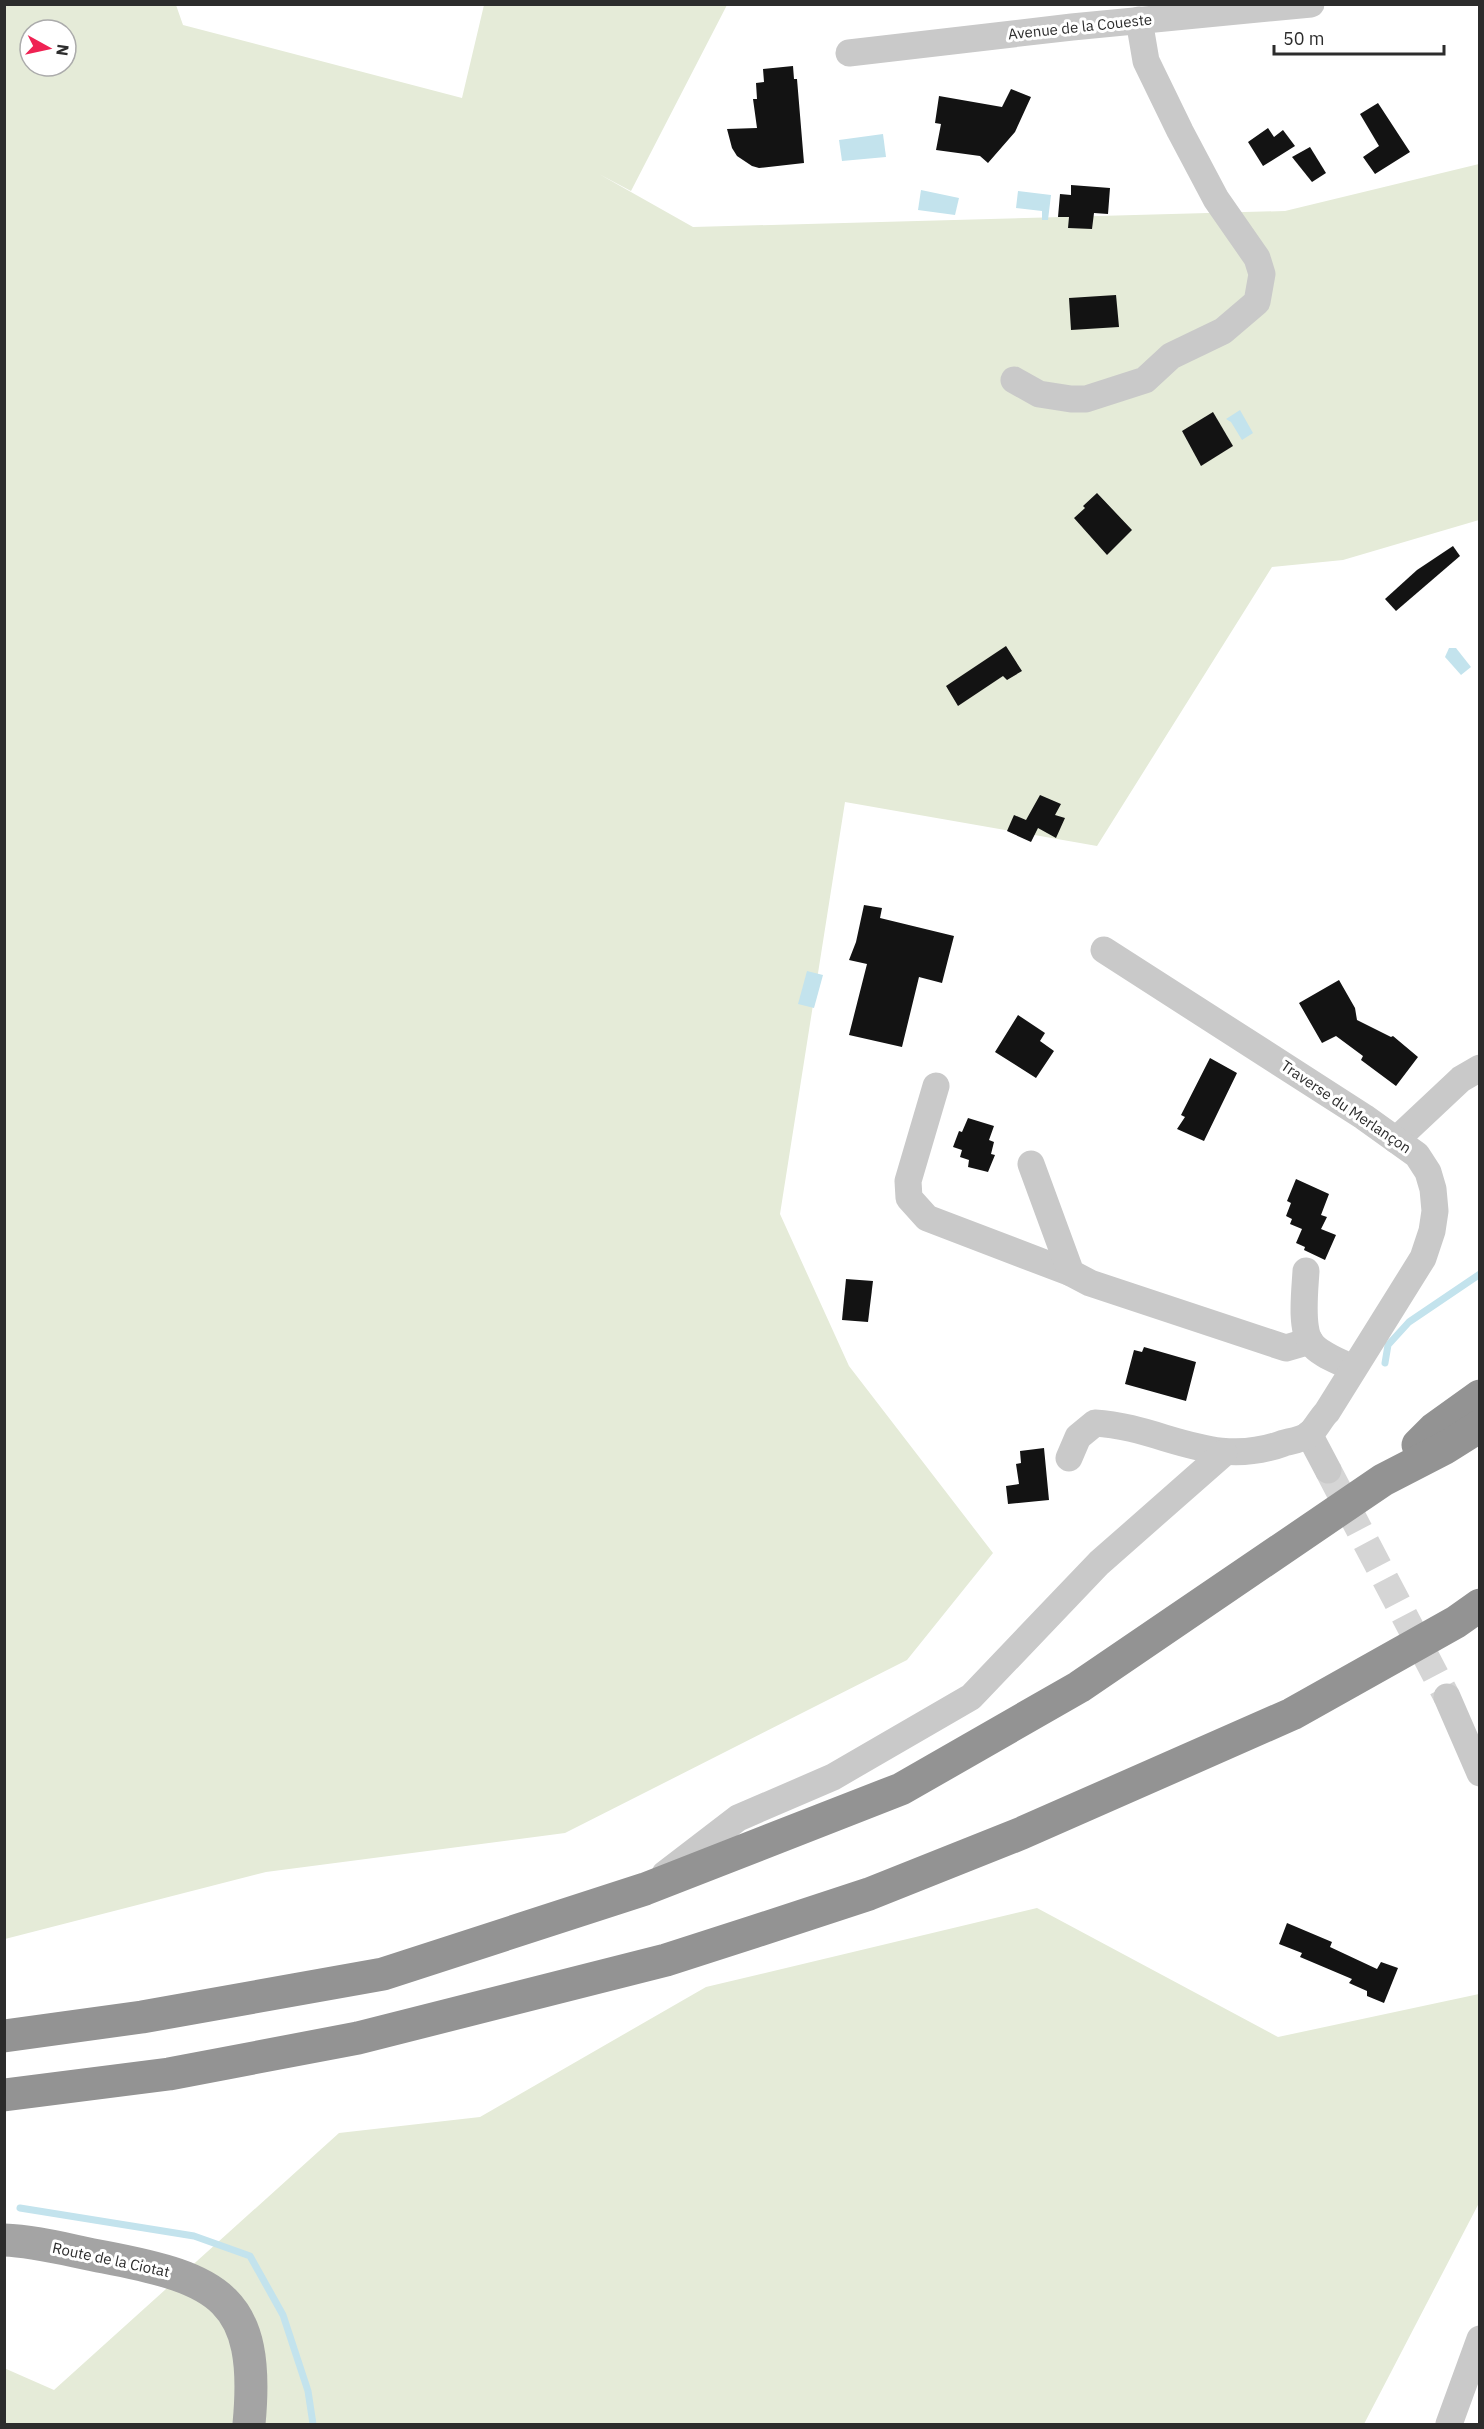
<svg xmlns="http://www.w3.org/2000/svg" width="1484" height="2429" viewBox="0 0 1484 2429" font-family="'IBM Plex Sans',sans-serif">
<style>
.green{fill:#e5ebd8;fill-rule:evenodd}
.water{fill:#c3e3ed}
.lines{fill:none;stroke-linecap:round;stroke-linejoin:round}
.stream{stroke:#c3e3ed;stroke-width:7}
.building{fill:#131313}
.minor-tunnel{stroke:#d5d5d5;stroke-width:27;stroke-dasharray:27 14;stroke-linecap:butt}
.minor{stroke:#c9c9c9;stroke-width:27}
.major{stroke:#a4a4a4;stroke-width:33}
.highway{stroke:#939393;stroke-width:33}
.labels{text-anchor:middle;stroke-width:6;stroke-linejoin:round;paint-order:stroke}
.street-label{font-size:15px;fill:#2c2c2c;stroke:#fff}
</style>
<rect width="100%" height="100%" fill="#fff"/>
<g class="green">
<path d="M5,5H176L183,25L462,98L484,5H727L631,191L599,174L693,227L1285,211L1479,164V520L1343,560L1272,567L1097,846L845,802L780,1214L849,1366L993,1553L907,1660L565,1833L266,1872L5,1939ZM30,30H66V66H30Z"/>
<polygon points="1037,1908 1278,2037 1479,1994 1479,2203 1364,2424 5,2424 4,2368 54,2390 339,2133 480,2117 706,1987"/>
</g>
<g class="water">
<polygon points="883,134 886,157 842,161 839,140"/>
<polygon points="921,190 959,198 955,215 918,210"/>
<polygon points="1018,191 1051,195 1048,220 1042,220 1042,211 1016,208"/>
<polygon points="1240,410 1253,433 1242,440 1231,422 1226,419"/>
<polygon points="1449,648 1456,648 1471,667 1461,675 1445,657"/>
<polygon points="807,971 823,975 814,1008 798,1004"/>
</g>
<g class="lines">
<g class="stream">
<polyline points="1385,1363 1388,1345 1409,1322 1480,1274"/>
<polyline points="20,2208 194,2236 250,2256 283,2315 308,2391 313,2424"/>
</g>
</g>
<g class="building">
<polygon points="793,66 794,79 797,79 804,163 759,168 752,166 737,156 732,148 727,129 757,128 753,99 757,99 756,83 764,82 763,69"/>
<polygon points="1011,89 1031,97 1015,132 988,163 980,156 936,150 941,124 935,123 939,96 1002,107"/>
<polygon points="1378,103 1410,152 1375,174 1363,157 1379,146 1360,114"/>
<polygon points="1268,128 1274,137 1283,130 1295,146 1263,166 1248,142"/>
<polygon points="1310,147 1326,173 1312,182 1292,157"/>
<polygon points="1071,185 1110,188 1108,214 1094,213 1092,229 1068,228 1069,217 1058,217 1060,194 1071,195"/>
<polygon points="1116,295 1119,327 1071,330 1069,298"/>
<polygon points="1213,412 1233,446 1201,466 1182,431"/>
<polygon points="1097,493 1132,530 1107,555 1074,518 1085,508 1083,506"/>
<polygon points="1453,546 1460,556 1396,611 1385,599 1417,570"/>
<polygon points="1006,646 1022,671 1007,680 1003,676 958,706 946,686"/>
<polygon points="1040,795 1061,804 1055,815 1065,818 1056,838 1038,828 1031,842 1007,831 1014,815 1026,820"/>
<polygon points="864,905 882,908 880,918 954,936 942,983 919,977 902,1047 849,1035 867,964 849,960 856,942"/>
<polygon points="1339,980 1355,1008 1357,1020 1391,1037 1393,1036 1418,1057 1396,1086 1361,1060 1363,1056 1336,1036 1322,1043 1299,1003"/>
<polygon points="1018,1015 1045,1033 1040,1041 1054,1051 1036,1078 995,1052"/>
<polygon points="1210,1058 1237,1073 1204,1141 1177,1129 1185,1117 1181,1115"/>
<polygon points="968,1118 994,1126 989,1140 994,1142 991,1154 995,1155 988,1172 968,1167 969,1160 960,1157 962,1150 953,1147 959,1131 962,1132"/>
<polygon points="1296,1179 1329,1194 1321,1215 1327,1217 1321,1229 1336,1235 1325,1260 1304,1250 1305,1247 1296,1243 1302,1229 1290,1224 1292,1219 1286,1216 1291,1203 1287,1201"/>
<polygon points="846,1279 873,1281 868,1322 842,1320"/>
<polygon points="1144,1347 1196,1362 1186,1401 1125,1384 1134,1350 1142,1352"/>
<polygon points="1044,1448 1049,1500 1008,1504 1006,1486 1019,1484 1016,1464 1021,1463 1020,1451"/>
<polygon points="1287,1923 1332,1942 1330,1947 1377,1969 1381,1962 1398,1968 1384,2003 1367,1996 1367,1991 1349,1983 1352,1979 1300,1957 1302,1953 1279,1944"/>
</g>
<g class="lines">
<polyline class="minor-tunnel" points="1328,1470 1447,1697"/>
<g class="minor">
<polyline points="849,53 1072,27 1311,4"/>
<polyline points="1014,380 1039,394 1071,399 1086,399 1145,380 1171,356 1223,331 1257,302 1262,274 1257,258 1216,199 1180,131 1146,61 1139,20"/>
<polyline points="936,1086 908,1181 909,1198 927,1218 1071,1273"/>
<polyline points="1396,1140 1461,1079 1480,1068"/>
<polyline points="1031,1164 1071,1273 1090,1283 1286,1348 1310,1341"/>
<path d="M1306,1271C1305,1290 1300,1328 1311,1343C1320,1355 1339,1361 1352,1368"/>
<polyline points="1309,1434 1328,1470"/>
<path d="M1069,1458L1078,1437L1095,1423C1163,1427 1212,1470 1284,1443C1292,1441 1304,1439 1310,1434C1316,1428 1321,1418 1327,1412L1423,1258L1432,1231L1435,1211L1433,1189L1428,1172L1417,1155L1364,1117L1104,950"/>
<polyline points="1447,1697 1480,1773"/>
<polyline points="665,1874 738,1818 833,1777 971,1697 1099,1563 1224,1453"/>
<polyline points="1449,2424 1480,2339"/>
</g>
<path class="major" d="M4,2240C37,2241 71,2251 104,2257C219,2279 261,2298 249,2424"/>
<g class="highway">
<polyline points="1418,1445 1434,1429 1480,1396"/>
<polyline points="4,2036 142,2017 383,1974 645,1889 901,1789 1079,1687 1383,1480 1445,1448 1480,1426"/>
<polyline points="4,2095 169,2074 358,2038 666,1960 753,1932 869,1894 1022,1833 1292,1714 1456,1622 1480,1605"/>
</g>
</g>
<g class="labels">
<g class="street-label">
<text transform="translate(1080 27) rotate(-6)" y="5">Avenue de la Coueste</text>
<text transform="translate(1346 1107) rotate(34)" y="5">Traverse du Merlançon</text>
<text transform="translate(111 2260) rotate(12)" y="5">Route de la Ciotat</text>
</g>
</g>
<rect width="1484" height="2429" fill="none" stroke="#2c2c2c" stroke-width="12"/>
<g transform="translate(48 48) rotate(98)"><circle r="28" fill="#ffffff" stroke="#ababab" stroke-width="1.5"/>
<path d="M0-4.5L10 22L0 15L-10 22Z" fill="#ef2253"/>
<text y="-9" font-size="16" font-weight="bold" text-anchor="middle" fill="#2c2c2c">N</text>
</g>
<path d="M1274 45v9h170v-9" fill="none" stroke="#2c2c2c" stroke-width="3"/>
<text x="1283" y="45" font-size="18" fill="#2c2c2c" stroke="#ffffff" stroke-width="4.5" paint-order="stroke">50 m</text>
</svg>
